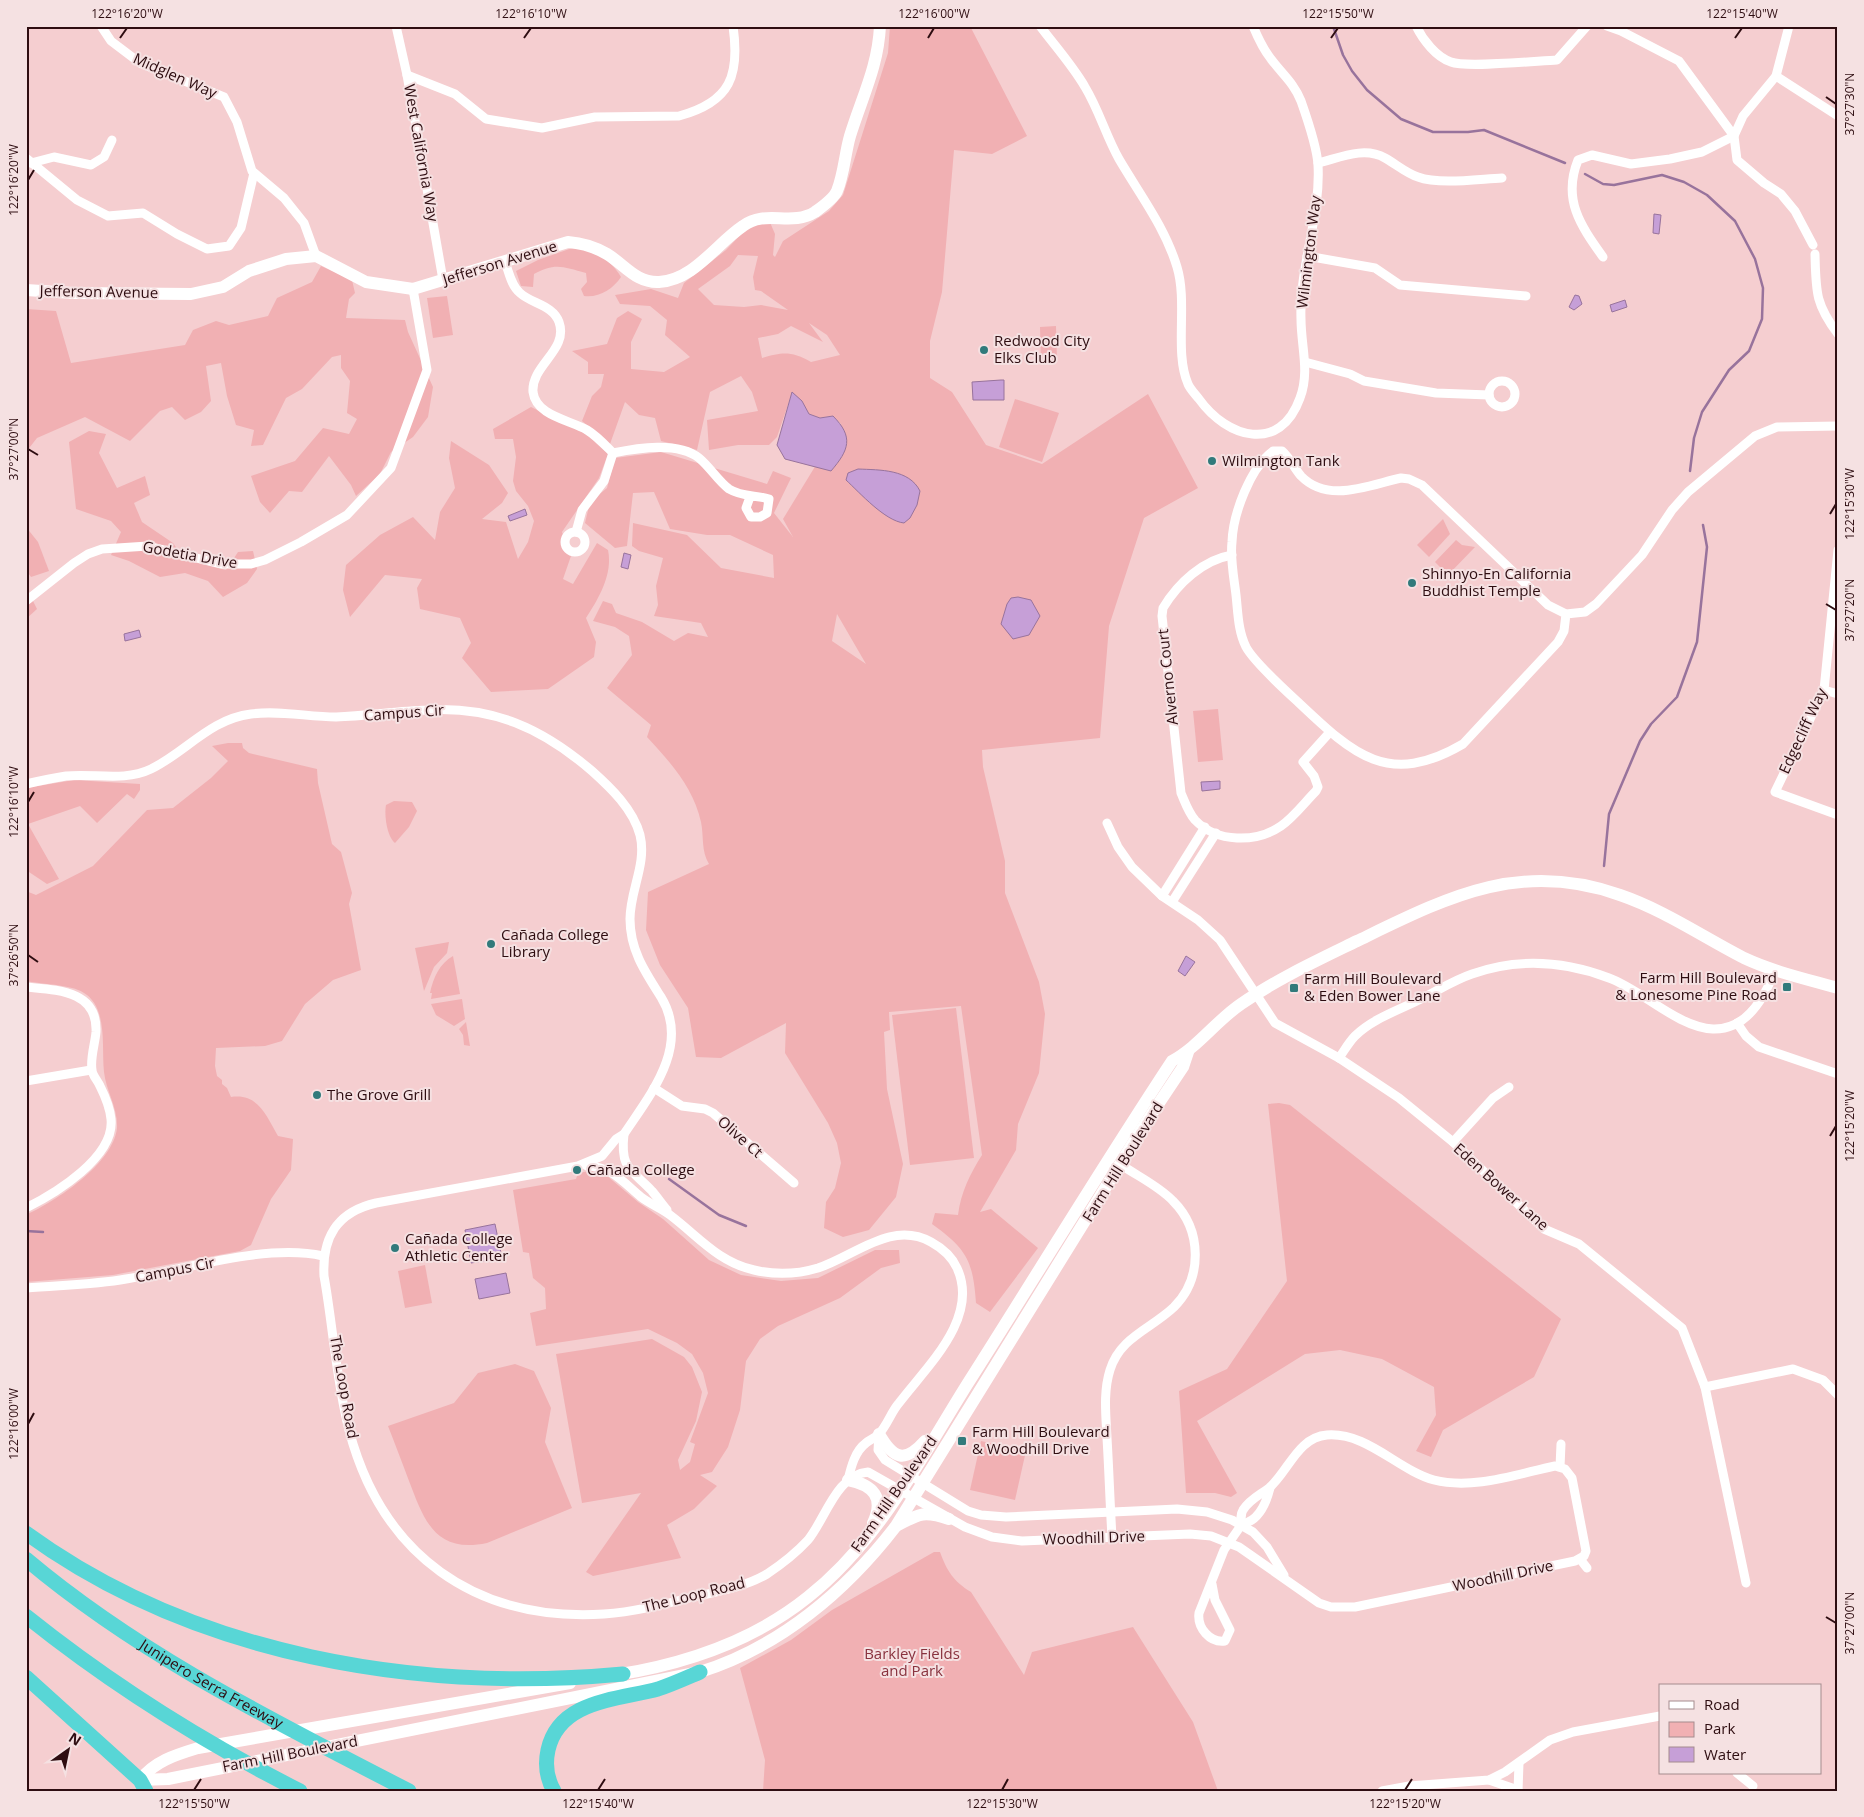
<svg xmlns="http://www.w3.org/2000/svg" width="1864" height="1817" viewBox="0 0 1864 1817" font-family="'Open Sans',sans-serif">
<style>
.green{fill:#f1b0b3;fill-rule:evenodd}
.water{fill:#c69fd7;stroke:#98739c}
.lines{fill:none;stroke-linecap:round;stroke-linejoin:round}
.stream{stroke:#98739c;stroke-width:2.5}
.street{stroke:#fff;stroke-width:9}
.secondary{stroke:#fff;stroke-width:12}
.highway{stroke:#58d6d6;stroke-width:15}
.ticks{fill:none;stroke:#2e0d11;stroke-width:2}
.poi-dot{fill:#317a7b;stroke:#f5e1e2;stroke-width:2}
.labels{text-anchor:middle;stroke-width:4;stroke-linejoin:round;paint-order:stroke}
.street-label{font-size:15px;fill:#2e0d11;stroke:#f5e1e2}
.poi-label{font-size:15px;fill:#2e0d11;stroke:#f5e1e2;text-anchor:start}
.park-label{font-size:15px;fill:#89323e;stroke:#f5e1e2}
.neatline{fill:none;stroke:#2e0d11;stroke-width:2}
.ticks-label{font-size:12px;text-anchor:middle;fill:#2e0d11}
</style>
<rect width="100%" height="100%" fill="#f5ced0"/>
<g class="green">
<path d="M890,26H970L1027,136L992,154L954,150L942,292L930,341V378L952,392L986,445L1042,464L1148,394L1198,488L1144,518L1109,626L1100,738L982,750L983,767L1005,861V893L1039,982L1045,1014L1039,1073L1018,1124L1016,1150L980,1212L991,1209L1038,1248L990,1312L976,1303C973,1261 967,1249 932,1224L935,1213L958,1215C961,1192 970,1174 982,1155L961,1006L889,1012L890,1030L884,1032L887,1089L903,1164L896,1197L869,1230L843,1237L824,1228L826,1202L835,1188L841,1163L837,1143L828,1123L785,1053L786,1023L721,1058L696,1057L688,1008L660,965L646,930L648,892L709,864C701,851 704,837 701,822C693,787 671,763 647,737L651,725L607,688L632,655L629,636L615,627L593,621L603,601L612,604L616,613L642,622L674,641L688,633L708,637L701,623L654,616L658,605L656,586L663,558L639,551L632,546L633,523L687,535L721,568L774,578L773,555L730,535H707L670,529L654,492L633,493L627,546L615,548L585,523L590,502L607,488L615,458L661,452L767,484L773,471L791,478L774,513L793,537L783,519L841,424L833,416L820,418L809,414L802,401L792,393L777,437L769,445H738L709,450L707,420L758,411L752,392L741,376L710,392L697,450L661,441L655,418L639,415L625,402L610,444L582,421L592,396L601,387L604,374H588V362L572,351L607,344L617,318L628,311L642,319L631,342V369L664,372L690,357L665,335L667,320L650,306L620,304L615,295L651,289L678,298L684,283L726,250L749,226L769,220L775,234L773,255L775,257L783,241L829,211L843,195L888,53ZM738,255L758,256L753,277L755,290L761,291L788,310L761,305L744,307L714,305L698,289L730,266ZM809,323L827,335L840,355L811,362C791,351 783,352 762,358L758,338L778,334L791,326L823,342ZM837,614L866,664L832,641Z"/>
<path d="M575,247C594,249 612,261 621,277C613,289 599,298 584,296L581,289L587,282L586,273C564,267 555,262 534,274L533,287L521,286L516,271L538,260Z"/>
<polygon points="321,266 352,280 355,293 349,299 346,318 405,320 408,332 433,387 428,417 413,437 391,452 380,474 356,496 351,485 329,456 302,492 289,491 270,513 260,502 251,476 295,461 323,428 349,434 357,419 347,413 350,381 341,368 341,355 332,357 302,389 286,398 263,445 251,446 254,430 236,425 227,396 221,363 206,366 211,401 201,412 185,420 172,407 160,411 130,441 85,417 37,438 26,452 26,309 56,311 71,363 185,345 193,330 216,321 229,325 268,316 277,298 312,282"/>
<polygon points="447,296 453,335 433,338 427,298"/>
<polygon points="1056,326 1057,360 1041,361 1040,327"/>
<polygon points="1015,399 1059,413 1042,462 999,447"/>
<path d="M531,407L586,434L608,454L599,478L562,532L571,556L563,579L573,584L597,543L608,550C613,574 599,598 586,618L596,642L594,657L548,689L491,692L462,658L471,643L460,618L420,609L417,588L422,579L385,575L350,617L343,590L346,565L380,535L413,517L435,540L440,512L455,488L449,458L451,441L489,465L508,493L502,503L482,519L506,522L518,559L528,542L534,521L528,506L516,491L513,481L516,457L513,439H495L493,429Z"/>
<polygon points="89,431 106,434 99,453 117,488 145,476 150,495 134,503 142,522 173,543 185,560 226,570 238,552 253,551 257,569 247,583 223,597 208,581 185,573 160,577 129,561 111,555 121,532 111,521 76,509 69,442"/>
<polygon points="1443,519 1450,534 1429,557 1417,545"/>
<polygon points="26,527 38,542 49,571 31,577 26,570"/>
<polygon points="1456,540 1462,545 1475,547 1448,575 1435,562"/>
<polygon points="26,587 37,609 26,619"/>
<polygon points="1218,709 1223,760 1198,762 1193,711"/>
<path d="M228,743H242L243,748L249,753L317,769L318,783L332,844L341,852L352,893L349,904L361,970L333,980L305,1004L282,1041L265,1046L216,1048L215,1066L217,1076L222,1080V1084L227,1088L231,1097C258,1093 266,1115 278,1136L293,1139L291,1170L271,1199L251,1245L240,1251L113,1275L26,1282V1215C56,1201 113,1164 117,1128C118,1108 106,1091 104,1072C101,1042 110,997 72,988C57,984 41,984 26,981V891L36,895L93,866L147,810L173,808L211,778L228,761L212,746Z"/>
<polygon points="74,780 140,784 140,790 134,799 127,794 97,823 80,806 28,824 59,879 47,884 26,870 26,788"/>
<path d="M394,801L412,802L417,811L409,827L395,843C387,837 384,815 386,805Z"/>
<polygon points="449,942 447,953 434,967 424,991 415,948"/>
<path d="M453,956L460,994L431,999L432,993H430C433,978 440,963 453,956Z"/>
<polygon points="462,999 465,1019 454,1026 436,1015 431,1004"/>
<polygon points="956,1008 974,1158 910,1165 892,1015"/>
<polygon points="466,1022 470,1046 464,1045 463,1035 459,1029"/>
<polygon points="1279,1103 1290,1105 1561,1319 1534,1377 1443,1430 1431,1457 1416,1451 1436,1415 1434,1387 1382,1359 1340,1350 1305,1354 1197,1421 1237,1493 1231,1497 1215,1493 1186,1493 1179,1391 1227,1369 1287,1281 1268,1104"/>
<polygon points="590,1171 606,1175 638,1202 663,1219 709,1260 741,1275 781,1281 818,1278 875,1250 899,1250 900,1263 881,1268 840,1298 778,1326 760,1339 746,1361 740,1410 728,1447 712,1472 700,1475 717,1486 694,1509 667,1525 681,1558 593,1576 586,1572 641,1493 582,1503 556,1354 652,1339 684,1357 692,1367 702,1392 696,1421 678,1460 680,1470 690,1462 695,1444 690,1442 708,1393 703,1373 692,1354 677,1343 648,1329 536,1346 530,1313 546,1309 545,1288 533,1278 529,1253 523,1252 513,1190 576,1179 578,1173"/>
<polygon points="425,1265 432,1303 405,1308 398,1271"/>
<path d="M515,1364L534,1371L551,1408L545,1442L572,1508L487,1543C435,1554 424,1520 409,1481C402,1462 395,1444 388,1426L454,1403L478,1373Z"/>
<polygon points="981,1441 1026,1451 1015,1500 970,1490"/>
<path d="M934,1552H940C947,1571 953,1581 971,1592L1024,1675L1032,1652L1133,1627L1193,1722L1218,1791H763L765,1760L740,1668L791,1640L832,1610Z"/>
</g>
<g class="water">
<polygon points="1654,214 1661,215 1659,234 1653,233"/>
<polygon points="1575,295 1579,296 1582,304 1574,310 1569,307"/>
<polygon points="1625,300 1627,307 1612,312 1610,305"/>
<polygon points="1001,380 1004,380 1004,400 973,400 972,382"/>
<path d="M792,392L802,401L809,414L820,418L833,416C854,437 849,450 831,471L785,459L777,445Z"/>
<path d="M858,469C880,470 909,469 920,491L917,505L910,518L904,523C885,521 860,493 846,480L848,473Z"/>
<polygon points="525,509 527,515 510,521 508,516"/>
<polygon points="624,553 631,555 628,569 621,567"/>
<polygon points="1018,597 1031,600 1040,616 1029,635 1013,639 1001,624 1007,604 1011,598"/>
<polygon points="139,630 141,637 125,641 124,634"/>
<polygon points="1220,781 1220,789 1202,791 1201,782"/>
<polygon points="1186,956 1195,962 1185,976 1178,971"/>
<polygon points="495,1224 502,1258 471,1263 465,1230"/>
<polygon points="506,1273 510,1293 479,1299 475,1279"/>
</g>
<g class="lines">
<g class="stream">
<polyline points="1333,26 1343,55 1352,71 1367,90 1401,119 1433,132 1468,132 1484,130 1565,163"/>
<polyline points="1585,174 1603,184 1614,185 1662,175 1684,182 1707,195 1735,221 1755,259 1763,288 1762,319 1749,351 1729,370 1702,412 1694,438 1690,471"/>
<polyline points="1604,866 1609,814 1640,741 1651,724 1677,697 1697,642 1707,547 1703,525"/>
<polyline points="669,1179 719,1215 746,1226"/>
<polyline points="26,1231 43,1232"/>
</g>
<g class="street">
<polyline points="101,26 111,41 140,63 224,97 237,122 252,171 284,198 304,223 316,256"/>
<polyline points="396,26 407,75 443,280"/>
<path d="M1040,26C1055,46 1073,66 1085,87C1099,110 1106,136 1119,159C1140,195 1165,227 1177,267C1188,303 1174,352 1188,384C1190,389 1195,394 1199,399C1227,438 1280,454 1300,398C1310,372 1301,346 1301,319C1299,267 1321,216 1318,165C1317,147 1307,118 1301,101C1294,83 1282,74 1271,59C1263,49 1258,38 1253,26"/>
<path d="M1416,26C1423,40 1436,57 1451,62C1466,68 1536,61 1557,60L1587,26"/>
<polyline points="1607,26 1621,31 1679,61 1734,136 1737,160 1764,183 1781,194 1795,211 1813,245"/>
<path d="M407,75L455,94L486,119L542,128L595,117L679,116C731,102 740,75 733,26"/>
<polyline points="1776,76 1838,116"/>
<polyline points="26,158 77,200 108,216 143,213 177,234 207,249 229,246 241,228 254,173"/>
<polyline points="31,163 54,157 91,165 104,157 112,140"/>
<path d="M1318,163C1339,158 1364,146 1385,158C1396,164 1406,173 1418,177C1439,185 1479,179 1502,178"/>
<path d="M1815,254C1816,291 1815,304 1838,334"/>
<polyline points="1307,256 1375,268 1400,285 1526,296"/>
<path d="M1603,257C1581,226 1562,200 1578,160L1592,155L1631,164L1670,159L1702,152L1734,136L1743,116L1776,76L1789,26"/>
<path d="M505,262C509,272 511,286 520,293C532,304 553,305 559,322C569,350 531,365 533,392C536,416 570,420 587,430C597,436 605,445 613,453L604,481L582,510L576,532"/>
<polyline points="1305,362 1350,374 1364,381 1436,393 1489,395"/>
<circle cx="1502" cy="394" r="13"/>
<path d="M613,453C637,448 678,441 699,458C710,467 718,481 729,489C742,497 756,495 769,499L767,513L760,517H751L746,508L750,497"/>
<circle cx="575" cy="542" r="10"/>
<polyline points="1838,550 1824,690 1775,792 1838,815"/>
<path d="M1232,555C1203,560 1178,583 1163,608L1162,616L1181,793C1185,802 1188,812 1195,820C1217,843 1256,843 1281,826C1294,817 1305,802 1316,791L1318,787L1314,776L1303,762L1330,732"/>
<polyline points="26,601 74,563 88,554 102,549 148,546 221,564 251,564 265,560 301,542 347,515 391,468 427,370 413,289"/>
<path d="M1566,614L1548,605L1422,485L1409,479L1401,478C1369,485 1328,504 1301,476C1294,468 1290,458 1282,451H1273C1250,468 1233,514 1232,542C1230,559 1234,578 1236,595C1238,613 1238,631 1246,647C1254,662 1285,690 1298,702C1353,754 1388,788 1463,744L1558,642L1564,631L1566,614L1585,612L1596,604L1642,555L1672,510L1688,492L1755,436L1777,427L1838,426"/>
<polyline points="1824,690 1838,694"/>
<path d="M26,784C39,781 53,778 66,776C94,773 124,782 151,769C186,752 210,719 251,714C279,710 308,717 336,717C367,716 396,711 427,710C493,706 542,728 592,771C611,788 633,809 640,835C647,864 630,890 630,919C630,950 645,972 661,997C691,1046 650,1095 624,1134L616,1139L602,1156L578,1166L376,1203C337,1212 322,1237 324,1276C333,1326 336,1380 349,1430C382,1555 475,1622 604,1614C633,1612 661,1605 689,1598C715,1592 743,1588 767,1574C782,1564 796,1553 808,1540C826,1518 836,1475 868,1472L965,1527L992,1537L1022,1541L1190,1534L1211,1536L1239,1547L1319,1603L1331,1607H1355L1575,1561L1584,1556L1586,1551L1572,1478L1565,1469L1555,1466C1517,1474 1473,1490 1434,1480C1398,1470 1367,1432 1327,1435C1298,1437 1288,1472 1269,1488C1260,1495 1250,1499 1243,1510C1240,1515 1241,1519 1242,1524"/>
<polyline points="1107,823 1118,847 1132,867 1162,896 1198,920 1220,940 1275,1023 1339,1058 1399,1098 1453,1142 1544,1229 1579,1244 1682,1328 1705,1387 1746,1583"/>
<polyline points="1162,896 1205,827"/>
<polyline points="1172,902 1216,833"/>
<path d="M26,987C56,990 98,990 96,1032C95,1044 90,1058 92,1070C92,1075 98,1081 100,1086C105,1096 110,1108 111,1119C115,1157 56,1193 26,1208"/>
<polyline points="1737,1023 1746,1036 1759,1047 1838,1074"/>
<path d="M1339,1058C1344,1051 1349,1042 1355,1036C1372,1019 1399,1010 1421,999C1437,991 1454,980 1472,974C1517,958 1564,961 1609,978C1642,990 1677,1027 1713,1029C1747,1030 1765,997 1775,970"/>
<polyline points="26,1081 91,1070"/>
<polyline points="654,1088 682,1106 705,1109 713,1113 794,1183"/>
<path d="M624,1134C620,1169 631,1169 652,1191C657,1197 662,1204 667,1210"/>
<polyline points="1453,1142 1493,1098 1509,1087"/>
<path d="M587,1166C611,1166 624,1183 641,1197C650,1204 661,1208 670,1215C698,1236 718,1262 754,1270C775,1275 798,1274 818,1268C855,1256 891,1220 931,1242C942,1248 952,1257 957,1268C980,1318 927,1366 899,1403C891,1412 887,1426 878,1435C875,1438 869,1440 866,1443C855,1451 851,1467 848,1480"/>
<path d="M26,1288C59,1285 93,1285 126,1279C184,1270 266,1243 323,1256"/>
<polyline points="1705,1387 1793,1369 1823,1380 1838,1395"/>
<polyline points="879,1434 878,1450 885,1460 968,1511 981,1515 1006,1517 1177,1509 1207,1512 1232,1520 1253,1532 1267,1547 1284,1575"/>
<polyline points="1560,1467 1561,1444"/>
<path d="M1242,1524C1259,1521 1266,1504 1270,1488"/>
<path d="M1112,1537C1110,1504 1109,1471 1107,1438C1106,1416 1103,1392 1110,1370C1120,1337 1151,1329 1174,1307C1203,1278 1202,1230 1173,1201C1159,1186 1137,1176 1120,1164"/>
<polyline points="1580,1559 1587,1568"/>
<path d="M1212,1584L1215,1600L1230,1630L1225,1641C1210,1643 1197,1628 1199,1613L1224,1550L1242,1524"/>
<polyline points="1737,1773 1753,1786"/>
<polyline points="1489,1780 1518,1790"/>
<polyline points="1382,1791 1409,1786 1489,1780 1505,1772 1550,1740 1573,1732 1660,1716"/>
<polyline points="1518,1791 1519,1763"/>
</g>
<g class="secondary">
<path d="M26,290L73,293L191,294L223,287L249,271L286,259L316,256L366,282L413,289L568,242C582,243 595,247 607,254C625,265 636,283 659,282C694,280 716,244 743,226C766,209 791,227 815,212C822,207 834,198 837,191C844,174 845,153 850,136C862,97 878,67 880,26"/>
<path d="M879,1434C894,1460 905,1463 925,1441"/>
<path d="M848,1480C873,1485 885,1497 873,1523"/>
<path d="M898,1525C920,1513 925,1511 949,1519"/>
<path d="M615,1675C685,1664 752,1642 808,1597C879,1541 921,1458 968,1383C1036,1276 1102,1167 1172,1061C1198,1047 1216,1021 1241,1004C1277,979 1318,960 1357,941C1446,898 1519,859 1620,895C1664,910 1703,937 1744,958C1774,972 1806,979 1838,988"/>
<path d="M140,1780C155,1761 175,1755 198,1748L570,1683"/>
<path d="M140,1780L168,1779L700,1672C780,1647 846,1591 896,1526L1143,1127L1183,1067L1188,1052"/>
</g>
<g class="highway">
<path d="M26,1533C195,1656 418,1693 623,1674"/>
<path id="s1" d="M26,1559C141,1656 276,1722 409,1791"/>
<path d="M26,1616C111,1684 203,1742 300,1791"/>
<polyline points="26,1677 140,1780 146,1791"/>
<path d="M554,1791C547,1779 545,1764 548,1750C559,1700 617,1700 658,1689C673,1684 686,1678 700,1672"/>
</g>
</g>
<path class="ticks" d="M120,38L127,28M524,38L531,28M928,38L934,28M1331,38L1338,28M1735,38L1742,28M1826,97L1836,104M28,180L34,170M28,449L38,455M1830,514L1836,504M1826,604L1836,610M28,802L34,792M28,955L38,962M1830,1136L1836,1126M28,1424L34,1413M1826,1617L1836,1623M194,1790L201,1779M598,1790L605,1779M1002,1790L1008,1779M1405,1790L1412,1779"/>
<g class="poi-dot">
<circle cx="984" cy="350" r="5"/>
<circle cx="1212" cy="461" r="5"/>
<circle cx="1412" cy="583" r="5"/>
<circle cx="491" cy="944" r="5"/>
<rect x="1782" y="982" width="10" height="10" rx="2.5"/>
<rect x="1289" y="983" width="10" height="10" rx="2.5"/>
<circle cx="317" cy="1095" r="5"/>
<circle cx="577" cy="1170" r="5"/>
<circle cx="395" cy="1248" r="5"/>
<rect x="957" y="1436" width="10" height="10" rx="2.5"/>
</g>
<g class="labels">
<g class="street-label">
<text transform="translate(175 76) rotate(24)" y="5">Midglen Way</text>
<text transform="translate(421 153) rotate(80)" y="5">West California Way</text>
<text transform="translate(1309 252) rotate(-83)" y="5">Wilmington Way</text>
<text transform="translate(500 263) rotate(-17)" y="5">Jefferson Avenue</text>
<text transform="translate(99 292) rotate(1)" y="5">Jefferson Avenue</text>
<text transform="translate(190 555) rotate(10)" y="5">Godetia Drive</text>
<text transform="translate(1168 677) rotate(-96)" y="5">Alverno Court</text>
<text transform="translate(404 713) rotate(-4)" y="5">Campus Cir</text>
<text transform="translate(1803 731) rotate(-65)" y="5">Edgecliff Way</text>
<text transform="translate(740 1137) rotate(41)" y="5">Olive Ct</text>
<text transform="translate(1123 1162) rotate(-58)" y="5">Farm Hill Boulevard</text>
<text transform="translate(1501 1187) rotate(42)" y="5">Eden Bower Lane</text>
<text transform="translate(175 1270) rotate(-11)" y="5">Campus Cir</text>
<text transform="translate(344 1387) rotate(80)" y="5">The Loop Road</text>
<text transform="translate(894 1494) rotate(-55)" y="5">Farm Hill Boulevard</text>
<text transform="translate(1094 1538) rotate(-2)" y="5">Woodhill Drive</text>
<text transform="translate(1503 1576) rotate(-12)" y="5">Woodhill Drive</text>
<text transform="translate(694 1595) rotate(-14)" y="5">The Loop Road</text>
<text dy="5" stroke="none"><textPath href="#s1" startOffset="224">Junipero Serra Freeway</textPath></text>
<text transform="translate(290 1754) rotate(-11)" y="5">Farm Hill Boulevard</text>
</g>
<g class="poi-label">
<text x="994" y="346">Redwood City<tspan x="994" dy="17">Elks Club</tspan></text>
<text x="1222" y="466">Wilmington Tank</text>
<text x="1422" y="579">Shinnyo-En California<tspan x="1422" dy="17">Buddhist Temple</tspan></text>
<text x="501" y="940">Cañada College<tspan x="501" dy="17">Library</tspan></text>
<text x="1777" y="983" text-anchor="end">Farm Hill Boulevard<tspan x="1777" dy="17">&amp; Lonesome Pine Road</tspan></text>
<text x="1304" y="984">Farm Hill Boulevard<tspan x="1304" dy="17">&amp; Eden Bower Lane</tspan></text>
<text x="327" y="1100">The Grove Grill</text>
<text x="587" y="1175">Cañada College</text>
<text x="405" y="1244">Cañada College<tspan x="405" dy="17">Athletic Center</tspan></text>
<text x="972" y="1437">Farm Hill Boulevard<tspan x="972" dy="17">&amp; Woodhill Drive</tspan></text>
</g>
<g class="park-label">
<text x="912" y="1659">Barkley Fields<tspan x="912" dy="17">and Park</tspan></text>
</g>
</g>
<rect width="1864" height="1817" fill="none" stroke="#f5e1e2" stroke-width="55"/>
<rect x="1659" y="1684" width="162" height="90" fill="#f5e1e2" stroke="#a58c8e"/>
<rect x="1669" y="1701" width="25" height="8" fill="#ffffff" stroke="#a58c8e"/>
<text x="1704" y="1710" font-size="15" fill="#2e0d11">Road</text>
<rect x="1669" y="1722" width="25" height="15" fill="#f1b0b3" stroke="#a58c8e"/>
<text x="1704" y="1734" font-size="15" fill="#2e0d11">Park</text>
<rect x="1669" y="1747" width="25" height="15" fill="#c69fd7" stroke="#a58c8e"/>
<text x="1704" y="1760" font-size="15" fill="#2e0d11">Water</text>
<g transform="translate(68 1750) rotate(33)" stroke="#f5e1e2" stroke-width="4" paint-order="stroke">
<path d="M0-4L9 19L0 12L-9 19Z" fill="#2e0d11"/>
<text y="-8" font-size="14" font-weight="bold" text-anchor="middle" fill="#2e0d11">N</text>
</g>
<rect x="28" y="28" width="1808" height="1762" class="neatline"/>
<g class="ticks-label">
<text x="127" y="18">122°16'20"W</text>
<text x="531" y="18">122°16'10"W</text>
<text x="934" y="18">122°16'00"W</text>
<text x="1338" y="18">122°15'50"W</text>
<text x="1742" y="18">122°15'40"W</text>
<text transform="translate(1850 104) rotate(-90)" y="4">37°27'30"N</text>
<text transform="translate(14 180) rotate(-90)" y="4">122°16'20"W</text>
<text transform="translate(14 449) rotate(-90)" y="4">37°27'00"N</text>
<text transform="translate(1850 504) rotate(-90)" y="4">122°15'30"W</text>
<text transform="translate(1850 610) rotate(-90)" y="4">37°27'20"N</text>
<text transform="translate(14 802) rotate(-90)" y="4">122°16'10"W</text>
<text transform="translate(14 955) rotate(-90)" y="4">37°26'50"N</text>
<text transform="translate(1850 1126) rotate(-90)" y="4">122°15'20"W</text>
<text transform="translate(14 1424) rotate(-90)" y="4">122°16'00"W</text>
<text transform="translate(1850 1623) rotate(-90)" y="4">37°27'00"N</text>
<text x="194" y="1808">122°15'50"W</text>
<text x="598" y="1808">122°15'40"W</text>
<text x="1002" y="1808">122°15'30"W</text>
<text x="1405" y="1808">122°15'20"W</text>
</g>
</svg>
